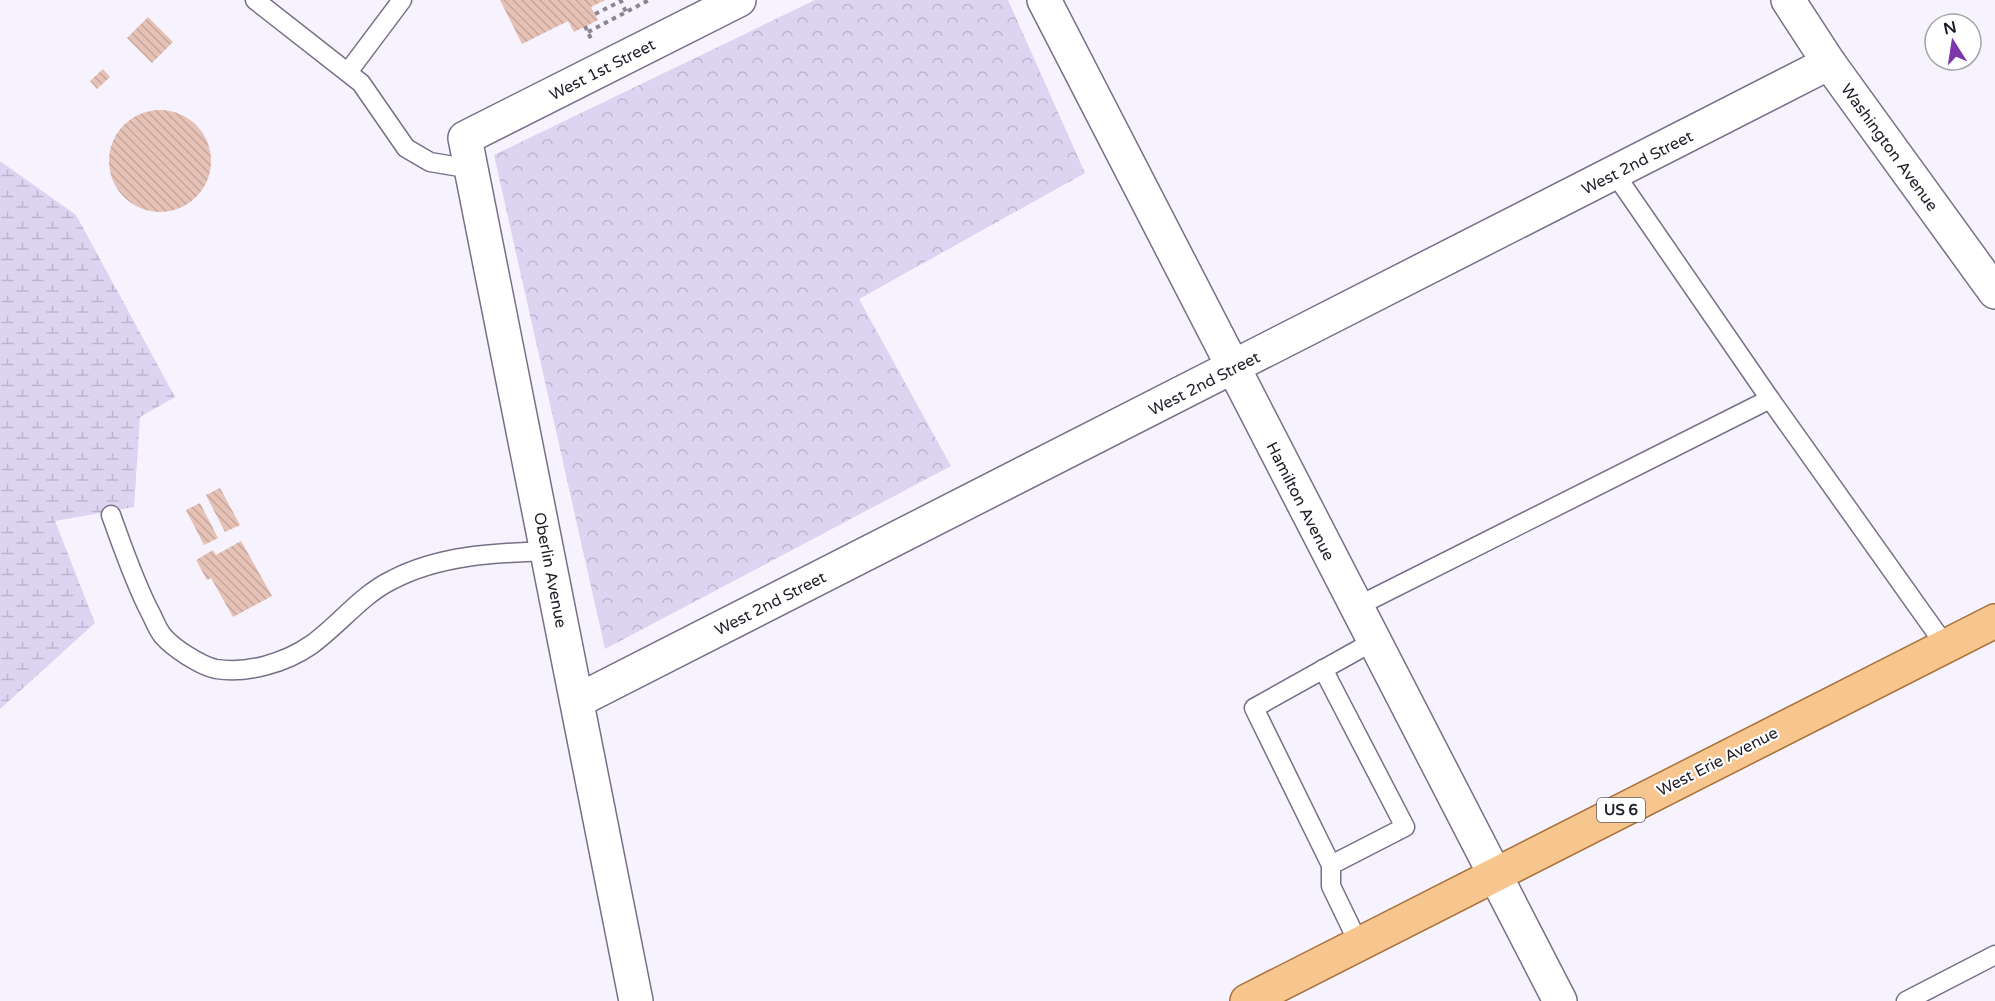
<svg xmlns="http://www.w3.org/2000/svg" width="1995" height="1001" viewBox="0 0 1995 1001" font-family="'Varela Round',sans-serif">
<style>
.wetland{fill:url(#wetland-marsh)}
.park{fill:url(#park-crowns)}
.building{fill:url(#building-back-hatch)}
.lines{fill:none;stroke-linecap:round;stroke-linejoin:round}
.service-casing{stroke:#776f88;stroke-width:21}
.minor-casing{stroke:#776f88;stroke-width:36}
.primary-casing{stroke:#a87139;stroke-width:36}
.path{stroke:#8a8792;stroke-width:4;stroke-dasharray:4.5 4.5;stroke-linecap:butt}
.service{stroke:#fff;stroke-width:18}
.minor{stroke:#fff;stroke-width:33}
.primary{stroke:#f7c58e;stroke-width:33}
.labels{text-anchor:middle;stroke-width:4.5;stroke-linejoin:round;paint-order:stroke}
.shield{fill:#fff;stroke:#626067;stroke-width:1.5}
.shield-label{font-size:15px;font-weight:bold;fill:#1f1c26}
.street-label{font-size:16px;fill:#1f1c26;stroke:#fff}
</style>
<defs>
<pattern id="wetland-marsh" width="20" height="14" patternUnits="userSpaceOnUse" patternTransform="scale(1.5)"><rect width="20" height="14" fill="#ddd4f1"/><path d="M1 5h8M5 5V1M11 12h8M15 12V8" fill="none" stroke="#bdb5ce"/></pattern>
<pattern id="park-crowns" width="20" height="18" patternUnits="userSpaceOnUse" patternTransform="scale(1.5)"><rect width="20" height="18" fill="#ddd4f1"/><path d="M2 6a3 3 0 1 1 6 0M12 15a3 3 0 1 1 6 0" fill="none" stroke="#bdb5ce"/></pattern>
<pattern id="building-back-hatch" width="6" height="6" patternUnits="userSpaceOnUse" patternTransform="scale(1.5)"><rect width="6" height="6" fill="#e6c1b5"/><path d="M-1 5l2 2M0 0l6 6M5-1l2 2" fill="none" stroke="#c5a59c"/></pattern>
</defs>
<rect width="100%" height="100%" fill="#f6f3fe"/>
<polygon class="wetland" points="0,161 76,215 175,397 140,417 134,507 55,521 95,623 0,709"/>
<polygon class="park" points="815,0 1008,0 1085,173 859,299 951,466 605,649 494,155"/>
<g class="building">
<polygon points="500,0 605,0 591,7 598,20 574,32 568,21 522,44"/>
<polygon points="148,17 173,42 152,63 127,38"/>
<polygon points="103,69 110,77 97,89 90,81"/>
<circle cx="160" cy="161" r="51"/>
<polygon points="220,488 240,525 225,532 206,495"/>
<polygon points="200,503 218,538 204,545 186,510"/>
<polygon points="241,541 272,596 233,617 211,578 207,580 196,560 213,550 216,555"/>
</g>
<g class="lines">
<defs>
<g id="service">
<polyline points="255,0 361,83 406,148 430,162 472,169"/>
<polyline points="348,72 402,0"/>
<polyline points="1770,399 1945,645"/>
<path d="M111,515C123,548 134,581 150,612C154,619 157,629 163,636C173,648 201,666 216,669C247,674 285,663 311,645C339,625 361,595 392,580C440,555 495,553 547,551"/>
<polyline points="1356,607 1770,399 1615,174"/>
<polyline points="1323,669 1405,827 1331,865"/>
<polyline points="1359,944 1331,886 1331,865 1254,708 1374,641"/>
<polyline points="1906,1001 1995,955"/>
</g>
<g id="minor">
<polyline points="1044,0 1560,1001"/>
<polyline points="1788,0 1829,63 1995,292"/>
<polyline points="577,701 1829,63"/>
<polyline points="636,1001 465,138 739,0"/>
</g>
<polyline id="primary" points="1247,1001 1995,621"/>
</defs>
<use href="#service" class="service-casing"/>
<use href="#minor" class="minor-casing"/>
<use href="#primary" class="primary-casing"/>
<g class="path">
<polyline points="595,14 621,1 626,12"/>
<polyline points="585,26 592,41"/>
<polyline points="588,32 649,0"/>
</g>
<use href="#service" class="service"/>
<use href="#minor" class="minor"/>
<use href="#primary" class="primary"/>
</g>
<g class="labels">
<rect class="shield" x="1597" y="798" width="48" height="24" rx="4.5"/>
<g class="shield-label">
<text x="1621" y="815">US 6</text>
</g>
<g class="street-label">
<text transform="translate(602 69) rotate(-27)" y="6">West 1st Street</text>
<text transform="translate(1890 147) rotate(54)" y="6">Washington Avenue</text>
<text transform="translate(1637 162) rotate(-27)" y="6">West 2nd Street</text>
<text transform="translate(1204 383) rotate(-27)" y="6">West 2nd Street</text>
<text transform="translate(1301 501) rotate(63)" y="6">Hamilton Avenue</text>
<text transform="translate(551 570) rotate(79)" y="6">Oberlin Avenue</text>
<text transform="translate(770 603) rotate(-27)" y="6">West 2nd Street</text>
<text transform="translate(1717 761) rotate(-27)" y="6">West Erie Avenue</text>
</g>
</g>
<g transform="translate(1953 42) rotate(348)"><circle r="28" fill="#ffffff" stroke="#a5a4a8" stroke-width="1.5"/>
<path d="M0-4.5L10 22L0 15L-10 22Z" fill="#7c37ab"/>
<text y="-9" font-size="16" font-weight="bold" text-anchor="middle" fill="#1f1c26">N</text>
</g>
</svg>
